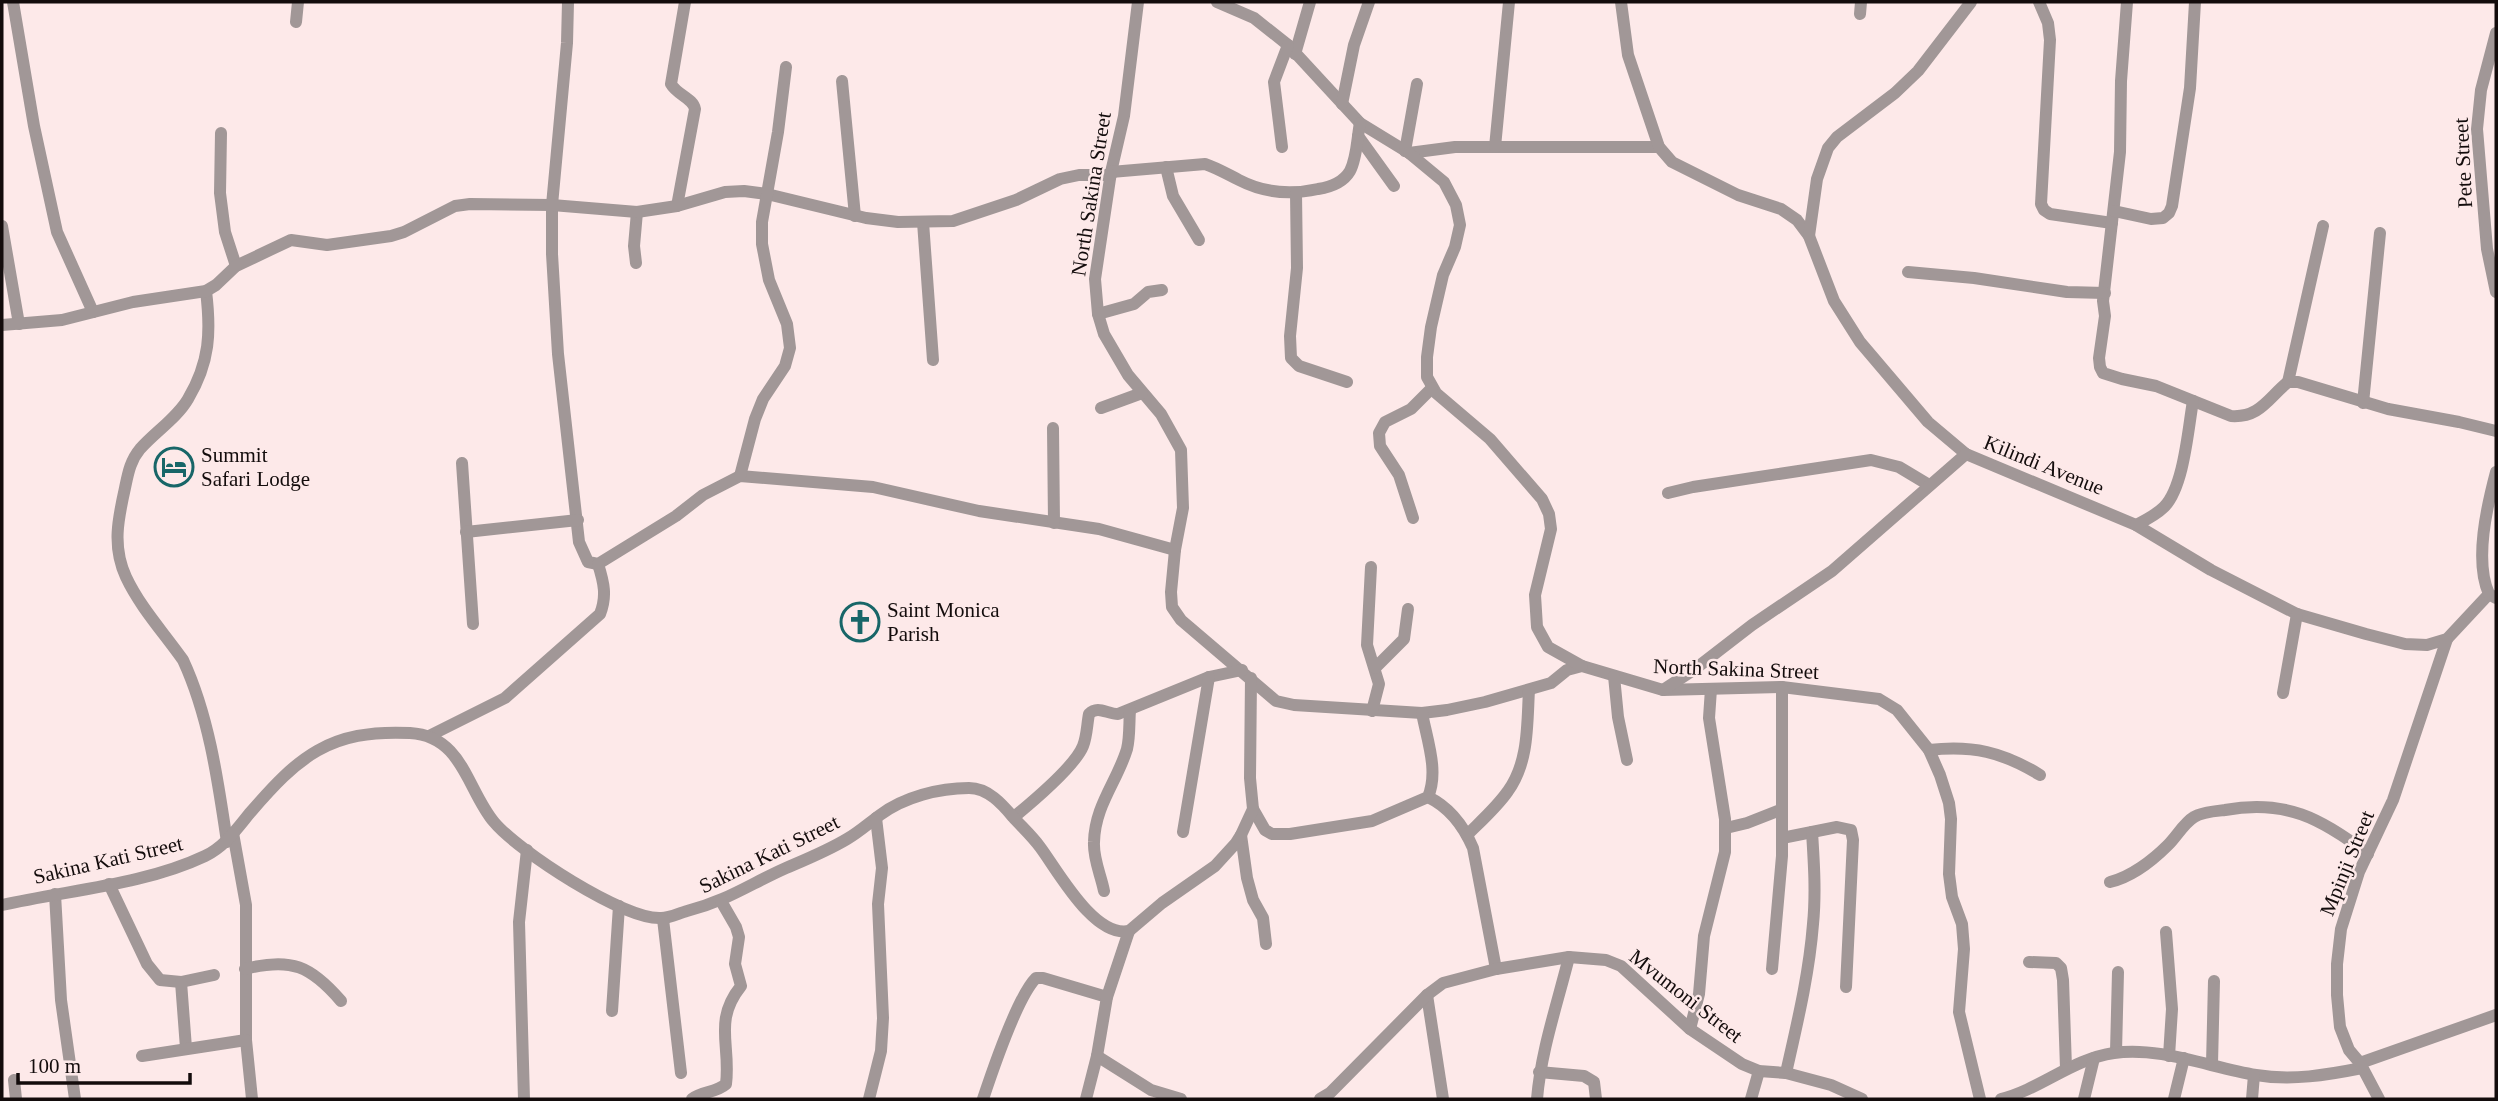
<svg xmlns="http://www.w3.org/2000/svg" width="2498" height="1101" viewBox="0 0 2498 1101" font-family="Georgia,serif">
<style>
.lines{fill:none;stroke-linecap:round;stroke-linejoin:round}
.minor{stroke:#a19797;stroke-width:12}
.labels{text-anchor:middle;stroke-width:5;stroke-linejoin:round;paint-order:stroke}
.street-label{font-size:21px;fill:#130c0c;stroke:#fde9e9}
.poi-label{font-size:21px;fill:#130c0c;stroke:#fde9e9;text-anchor:start}
</style>
<rect width="100%" height="100%" fill="#fde9e9"/>
<g class="lines">
<g class="minor">
<polyline points="13,2 34,126 57,232 93,312"/>
<polyline points="568,2 567,43 552,205 552,254 558,354 579,542 588,562 598,564 676,516 703,495 740,476 873,487 979,511 1099,529 1175,550"/>
<polyline points="1138,2 1124,116 1111,172 1095,279 1098,314 1104,334 1128,375 1161,414 1181,450 1183,508 1175,550 1171,592 1172,607 1181,620 1276,701 1294,705 1422,713 1447,710 1485,702 1551,683 1567,670 1582,666 1663,690 1782,687 1879,699 1897,710 1929,750 1940,775 1949,803 1951,819 1949,874 1952,897 1962,924 1964,949 1959,1012 1980,1099"/>
<polyline points="1217,2 1254,18 1288,45 1360,123 1409,153 1455,147 1659,147"/>
<polyline points="1621,2 1628,55 1659,147 1672,162 1738,195 1781,209 1797,220 1809,236 1834,301 1860,342 1928,422 1966,454 2136,525 2211,570 2297,614 2366,634 2405,644 2427,645 2447,639 2489,594"/>
<polyline points="2039,2 2048,23 2050,40 2041,204 2044,210 2050,214 2112,223"/>
<path d="M2127,2L2121,81L2120,152L2103,301L2105,316L2099,358L2100,367L2103,373L2122,379L2156,386L2231,416C2260,418 2268,398 2288,382H2298L2388,409L2459,422L2496,431"/>
<polyline points="1860,14 1861,2"/>
<polyline points="296,22 298,2"/>
<polyline points="2496,33 2481,90 2477,129 2487,249 2496,292"/>
<polyline points="1295,54 1310,2"/>
<polyline points="842,81 855,216"/>
<polyline points="1342,104 1354,45 1369,2"/>
<polyline points="221,133 220,193 225,232 236,266"/>
<polyline points="1358,136 1394,186"/>
<polyline points="1282,147 1274,82 1288,45"/>
<polyline points="1495,147 1509,2"/>
<polyline points="1405,151 1417,84"/>
<polyline points="1409,153 1444,182 1456,205 1460,225 1455,247 1443,275 1431,327 1427,357 1427,377 1436,393 1490,439 1542,499 1549,514 1551,529 1535,595 1537,627 1548,647 1582,666"/>
<polyline points="1166,167 1173,196 1199,240"/>
<path d="M1111,172L1205,164C1217,168 1227,174 1239,180C1264,193 1291,195 1318,189C1331,187 1343,183 1350,171C1357,158 1357,138 1360,123"/>
<polyline points="1296,193 1297,268 1290,336 1291,358 1299,366 1347,382"/>
<path d="M677,206L695,109C693,98 677,95 671,84L685,2"/>
<polyline points="2114,211 2151,219 2163,218 2169,213 2172,206 2190,88 2195,2"/>
<polyline points="923,222 933,360"/>
<polyline points="2,226 19,324"/>
<polyline points="1809,236 1817,179 1828,148 1837,137 1895,93 1918,71 1971,2"/>
<polyline points="636,263 634,246 637,212"/>
<polyline points="1908,272 1974,278 2067,292 2105,293"/>
<path d="M206,291C211,332 210,362 188,399C177,418 155,432 140,449C130,461 128,474 125,488C118,519 112,547 126,577C140,607 164,633 183,660C209,716 218,781 227,842"/>
<polyline points="1098,314 1134,304 1148,292 1162,290"/>
<polyline points="2,325 62,320 133,302 206,291 216,285 236,266 291,240 327,245 391,236 404,232 455,206 470,204 552,205 637,212 677,206 725,192 744,191 767,194 866,218 898,222 953,221 1016,200 1060,179 1079,175 1111,175"/>
<polyline points="2288,382 2323,226"/>
<polyline points="2363,403 2380,233"/>
<polyline points="1101,408 1142,393"/>
<polyline points="1053,428 1054,523"/>
<polyline points="462,463 473,624"/>
<path d="M2496,472C2487,506 2474,561 2489,594L2496,598"/>
<polyline points="740,476 755,419 763,399 785,366 790,348 787,324 769,280 762,244 762,222 778,132 786,67"/>
<polyline points="1668,493 1693,487 1871,460 1899,467 1929,485"/>
<polyline points="1413,518 1399,475 1380,446 1379,433 1385,422 1411,409 1432,388"/>
<path d="M2136,525C2146,520 2156,515 2164,507C2184,487 2188,429 2193,401"/>
<polyline points="466,532 578,520"/>
<polyline points="1371,567 1367,645 1379,684 1372,711"/>
<polyline points="1375,668 1404,639 1408,609"/>
<polyline points="1614,676 1618,717 1627,760"/>
<polyline points="1663,690 1695,669 1752,625 1832,571 1966,454"/>
<polyline points="2283,693 2297,614"/>
<path d="M429,736L505,698L600,614C607,596 604,583 598,564"/>
<path d="M1929,750C1972,745 2003,752 2040,775"/>
<path d="M1428,797C1449,807 1464,827 1473,848L1496,969"/>
<path d="M1253,809L1265,830L1272,834H1290L1372,821L1428,797C1439,771 1427,740 1422,713"/>
<path d="M1014,817C1031,803 1075,766 1083,746C1087,736 1087,724 1089,714C1098,705 1107,714 1118,714L1209,677L1242,670"/>
<polyline points="1726,828 1747,823 1780,810"/>
<polyline points="1183,832 1209,677"/>
<polyline points="233,833 246,905 246,1040 252,1099"/>
<polyline points="1241,835 1247,878 1253,900 1263,918 1266,944"/>
<path d="M1467,835C1481,821 1497,807 1508,791C1529,762 1527,724 1529,690"/>
<polyline points="1782,838 1837,827 1851,830 1853,840 1846,987"/>
<path d="M2110,882C2131,877 2153,860 2168,845C2177,836 2184,823 2194,817C2201,812 2216,811 2225,810C2285,799 2321,818 2368,854"/>
<polyline points="109,884 147,964 160,980 181,982 214,975"/>
<path d="M1104,891C1101,875 1093,859 1094,842C1095,805 1117,782 1127,749C1130,737 1129,723 1130,710"/>
<polyline points="55,894 61,1000 75,1099"/>
<path d="M2,905C68,890 144,885 205,856C224,847 236,830 249,814C298,757 329,729 410,733C463,736 467,790 494,822C518,851 624,920 661,918C670,918 679,913 687,911C727,901 750,884 786,868C807,859 827,851 847,839C859,832 869,823 880,815C904,797 939,788 969,788C988,788 1002,804 1013,817C1022,827 1032,836 1040,847C1058,871 1094,938 1129,931L1162,903L1215,866L1236,843L1241,835L1253,809L1250,778L1251,678"/>
<polyline points="663,919 681,1073"/>
<polyline points="2166,932 2172,1009 2169,1056"/>
<polyline points="2029,962 2056,963 2061,968 2063,980 2066,1068"/>
<path d="M245,969C291,957 311,966 341,1001"/>
<polyline points="1772,969 1782,856 1782,687"/>
<polyline points="181,982 186,1048"/>
<polyline points="1427,995 1443,1099"/>
<polyline points="612,1011 619,906"/>
<polyline points="1690,1029 1699,994 1704,936 1725,852 1725,819 1709,718 1711,689"/>
<polyline points="2116,1052 2118,972"/>
<polyline points="142,1056 246,1040"/>
<polyline points="1097,1056 1151,1090 1181,1099"/>
<polyline points="2360,1063 2496,1015"/>
<polyline points="2212,1064 2214,981"/>
<polyline points="1539,1072 1584,1076 1594,1082 1596,1099"/>
<path d="M1786,1073C1797,1024 1809,975 1813,924C1816,894 1814,863 1812,832"/>
<polyline points="14,1080 16,1099"/>
<polyline points="524,1099 519,922 527,850"/>
<path d="M692,1099C702,1091 716,1093 726,1084C731,1045 713,1021 741,986L735,964L739,937L736,927L721,901"/>
<polyline points="869,1099 881,1051 883,1018 878,904 882,868 876,818"/>
<path d="M983,1099C992,1072 1017,997 1036,978H1043L1107,997"/>
<polyline points="1086,1099 1097,1056 1107,997 1129,931"/>
<polyline points="1320,1099 1330,1093 1427,995 1443,983 1496,969 1569,957 1606,960 1621,966 1690,1029 1742,1064 1759,1071 1786,1073 1831,1085 1862,1099"/>
<path d="M1537,1099C1541,1051 1557,1005 1569,957"/>
<polyline points="1751,1099 1759,1071"/>
<path d="M2001,1099C2041,1089 2072,1059 2114,1053C2159,1046 2212,1068 2256,1075C2292,1081 2327,1075 2362,1068"/>
<polyline points="2084,1099 2094,1058"/>
<polyline points="2174,1099 2184,1058"/>
<polyline points="2252,1099 2254,1075"/>
<polyline points="2379,1099 2360,1063 2349,1050 2340,1027 2337,995 2337,964 2341,929 2359,872 2393,800 2447,639"/>
</g>
</g>
<defs>
<symbol id="hotel-ring" viewBox="-11 -11 22 22"><circle r="9.5" fill="#fde9e9" stroke="#186668" stroke-width="1.5"/><path d="M-6-4.5h1.5V1H6V5H4.5V3h-9V5H-6ZM-4 0a1.8 1.8 0 1 1 3.6 0ZM.5 0V-2.5h3Q6-2.5 6 0Z" fill="#186668"/></symbol>
<symbol id="church-ring" viewBox="-11 -11 22 22"><circle r="9.5" fill="#fde9e9" stroke="#186668" stroke-width="1.5"/><path d="M-1.2-6h2.4v3.5h3.3v2.4h-3.3V6h-2.4V-.1h-3.3v-2.4h3.3Z" fill="#186668"/></symbol>
</defs>
<g fill-rule="evenodd">
<use href="#hotel-ring" x="152" y="445" width="44" height="44"/>
<use href="#church-ring" x="838" y="600" width="44" height="44"/>
</g>
<g class="labels">
<g class="street-label">
<text transform="translate(2463 163) rotate(-93)" y="7">Pete Street</text>
<text transform="translate(1091 194) rotate(-81)" y="7">North Sakina Street</text>
<text transform="translate(2044 465) rotate(22)" y="7">Kilindi Avenue</text>
<text transform="translate(1736 669) rotate(2)" y="7">North Sakina Street</text>
<text transform="translate(769 854) rotate(-26)" y="7">Sakina Kati Street</text>
<text transform="translate(108 860) rotate(-13)" y="7">Sakina Kati Street</text>
<text transform="translate(2347 863) rotate(-68)" y="7">Mpinji Street</text>
<text transform="translate(1686 996) rotate(38)" y="7">Mvumoni Street</text>
</g>
<g class="poi-label">
<text x="201" y="462">Summit<tspan x="201" dy="24">Safari Lodge</tspan></text>
<text x="887" y="617">Saint Monica<tspan x="887" dy="24">Parish</tspan></text>
</g>
</g>
<rect width="2498" height="1101" fill="none" stroke="#130c0c" stroke-width="7"/>
<path d="M18 1073v10h172v-10" fill="none" stroke="#130c0c" stroke-width="3.5"/>
<text x="28" y="1073" font-size="21" fill="#130c0c" stroke="#fde9e9" stroke-width="5" paint-order="stroke">100 m</text>
</svg>
